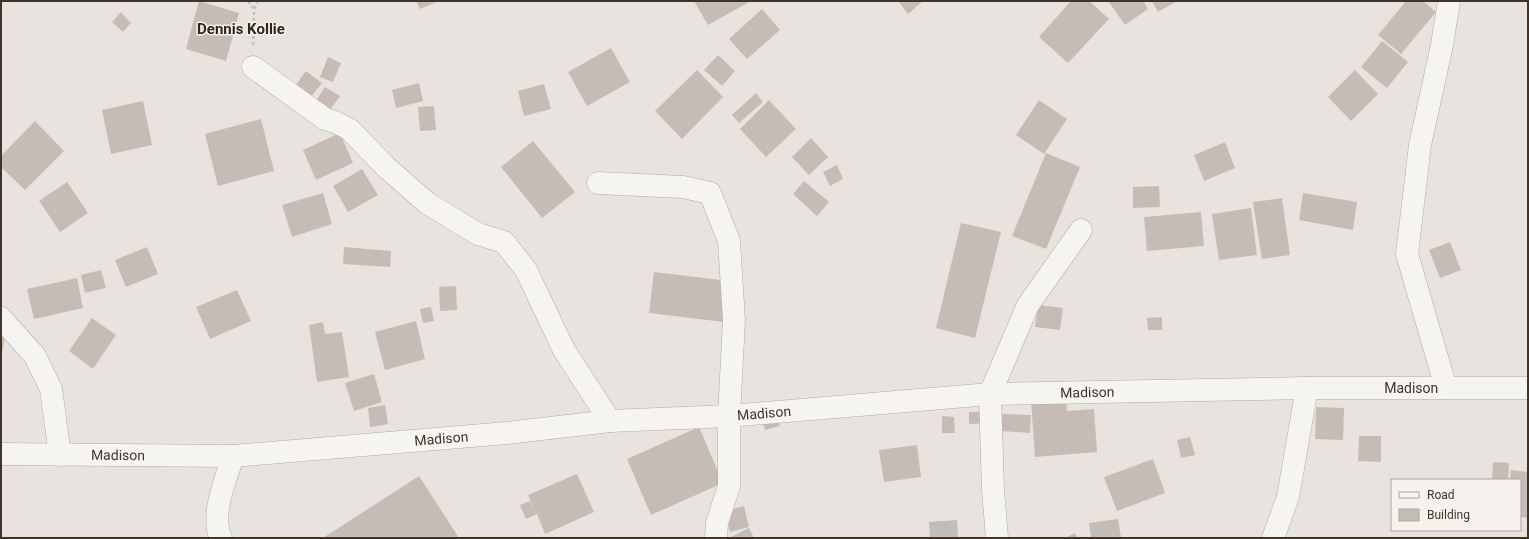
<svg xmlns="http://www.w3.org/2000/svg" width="1529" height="539" viewBox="0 0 1529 539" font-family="Roboto,sans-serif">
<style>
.building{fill:#c5bdb5}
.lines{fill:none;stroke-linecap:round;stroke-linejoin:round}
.minor-casing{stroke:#b2aba3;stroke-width:23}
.path{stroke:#c3beb8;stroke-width:2.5;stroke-dasharray:3 3;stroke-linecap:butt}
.minor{stroke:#f6f4f1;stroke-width:22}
.labels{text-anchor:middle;stroke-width:3;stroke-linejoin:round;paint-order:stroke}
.street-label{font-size:14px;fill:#3f3427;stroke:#f5f1ed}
.neighbourhood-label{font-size:15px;font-weight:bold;fill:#302619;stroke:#f5f1ed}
</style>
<rect width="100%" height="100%" fill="#e8e3de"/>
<g class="building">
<polygon points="199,1 239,13 226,61 186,49"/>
<polygon points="416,1 439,1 420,9"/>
<polygon points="694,1 751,1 708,25"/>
<polygon points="898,1 923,1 908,14"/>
<polygon points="1071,1 1089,1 1109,19 1068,63 1039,37"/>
<polygon points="1108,1 1143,1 1148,9 1125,25"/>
<polygon points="1152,1 1177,1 1158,12"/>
<polygon points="1406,1 1423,1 1436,12 1401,54 1378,35"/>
<polygon points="762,9 780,30 747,59 729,39"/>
<polygon points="121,12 131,23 123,32 112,22"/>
<polygon points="1382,41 1408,62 1387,88 1361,67"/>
<polygon points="611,48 630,82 587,106 568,72"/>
<polygon points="718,55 735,71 722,86 704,70"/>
<polygon points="328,57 341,63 333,82 320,77"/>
<polygon points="697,70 723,97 682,139 655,111"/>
<polygon points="1355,70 1378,94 1351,121 1328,97"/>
<polygon points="306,71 322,83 311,97 295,86"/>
<polygon points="419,83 423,101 396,108 392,90"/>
<polygon points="544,84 551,109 524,116 518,91"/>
<polygon points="325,87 340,96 327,114 313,105"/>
<polygon points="756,93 763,102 739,123 732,115"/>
<polygon points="769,100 796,129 766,157 740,129"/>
<polygon points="1039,100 1067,119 1044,154 1016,135"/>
<polygon points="143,101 152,145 111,154 102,110"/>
<polygon points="434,106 436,130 420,131 418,107"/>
<polygon points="261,119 274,171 218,186 205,134"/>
<polygon points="35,121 64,151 25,190 1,167 1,156"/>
<polygon points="340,133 353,163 316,180 303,150"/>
<polygon points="811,138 828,157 809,175 792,157"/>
<polygon points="533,141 575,192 542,218 501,167"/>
<polygon points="1225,142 1235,168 1204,181 1194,155"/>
<polygon points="1046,153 1080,167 1046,249 1012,236"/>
<polygon points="837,165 843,179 830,186 823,172"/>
<polygon points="362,169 378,195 348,212 333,186"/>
<polygon points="804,181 829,202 817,216 793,194"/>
<polygon points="67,182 88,213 60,232 39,201"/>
<polygon points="1159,186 1160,207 1133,208 1133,187"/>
<polygon points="323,193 332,224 292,237 282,205"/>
<polygon points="1303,193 1357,202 1353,230 1299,220"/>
<polygon points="1282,198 1290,255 1262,259 1253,202"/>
<polygon points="1251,208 1257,255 1219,260 1212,214"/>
<polygon points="1201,212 1204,246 1147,251 1144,217"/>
<polygon points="961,223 1001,232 975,338 936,328"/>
<polygon points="1450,242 1461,270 1440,278 1429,250"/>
<polygon points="147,247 158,274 126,287 115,260"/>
<polygon points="344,247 391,251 390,267 343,264"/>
<polygon points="101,270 106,288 85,293 81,275"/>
<polygon points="654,272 729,281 724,322 649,313"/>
<polygon points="77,278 83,308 34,319 27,289"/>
<polygon points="456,286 457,310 440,311 439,287"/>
<polygon points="237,290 251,321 210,339 196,307"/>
<polygon points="1038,305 1063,308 1060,330 1035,327"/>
<polygon points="431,307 434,321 423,323 420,309"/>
<polygon points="1162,317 1162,330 1148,330 1147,318"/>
<polygon points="92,318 116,335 93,369 69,351"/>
<polygon points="416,321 425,359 385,370 375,332"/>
<polygon points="323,322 325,334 342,332 349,377 317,382 309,325"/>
<polygon points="1,335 5,336 2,354 1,353"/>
<polygon points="374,374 382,402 354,411 345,383"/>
<polygon points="1066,398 1067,411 1094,409 1097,452 1035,457 1031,401"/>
<polygon points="385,405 388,424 370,427 368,408"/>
<polygon points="1316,407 1344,408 1343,440 1315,439"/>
<polygon points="988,411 988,423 969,424 969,412"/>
<polygon points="1002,414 1031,415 1030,433 1001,431"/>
<polygon points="777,415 780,426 765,430 762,419"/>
<polygon points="942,416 954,417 955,433 942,433"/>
<polygon points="699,427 723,483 651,515 627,459"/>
<polygon points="1359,436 1381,436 1381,462 1358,461"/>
<polygon points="1190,437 1195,455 1181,458 1177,440"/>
<polygon points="917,445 921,477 884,482 879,450"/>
<polygon points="1153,459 1165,493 1117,511 1104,477"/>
<polygon points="1493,462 1509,463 1508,480 1492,480"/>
<polygon points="1511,470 1528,472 1528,518 1520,517 1520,480 1510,480"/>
<polygon points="577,474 594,512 545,534 537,514 526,519 520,505 530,501 536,513 528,495"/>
<polygon points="419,476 459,538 323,538"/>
<polygon points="744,506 749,527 730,532 725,511"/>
<polygon points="1118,519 1121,538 1091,538 1089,523"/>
<polygon points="957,520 958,538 930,538 929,522"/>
<polygon points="749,528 754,538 729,538"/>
<polygon points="1075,533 1077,538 1065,538"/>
</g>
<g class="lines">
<defs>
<g id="minor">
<polyline points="253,67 325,119 335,122 349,129 386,167 427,203 478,234 504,242 526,270 564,350 610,421"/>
<polyline points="598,183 683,187 710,193 729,241 734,320 729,416 729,486 717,523 716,538"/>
<polyline points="1,318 35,356 51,389 60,455"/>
<polyline points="1446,388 1407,254 1420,145 1442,45 1449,1"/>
<path id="s1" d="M1,454L233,456L507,433L610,421L729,416L990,394L1307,388H1528"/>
<path d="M221,538C210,516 226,478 233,456"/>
<polyline points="997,538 993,490 990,394 1028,305 1081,230"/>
<polyline points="1273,538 1288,497 1307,388"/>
</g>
</defs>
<use href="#minor" class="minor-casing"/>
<g class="path">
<polyline points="248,1 254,9"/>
<polyline points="253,45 254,10 258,1"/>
</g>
<use href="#minor" class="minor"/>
</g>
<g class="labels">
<g class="street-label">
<text dy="5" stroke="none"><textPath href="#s1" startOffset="1413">Madison</textPath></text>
<text dy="5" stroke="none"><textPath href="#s1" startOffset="1089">Madison</textPath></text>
<text dy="5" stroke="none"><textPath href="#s1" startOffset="765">Madison</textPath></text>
<text dy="5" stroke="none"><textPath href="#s1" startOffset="441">Madison</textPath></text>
<text dy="5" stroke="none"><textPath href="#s1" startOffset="117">Madison</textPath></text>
</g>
<g class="neighbourhood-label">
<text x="241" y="34">Dennis Kollie</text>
</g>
</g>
<rect width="1529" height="539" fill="none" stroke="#3f3427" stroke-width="4"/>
<rect x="1391" y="479" width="130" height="52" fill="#f5f1ed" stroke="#aca59e"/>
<rect x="1399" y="492" width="20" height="6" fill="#f6f4f1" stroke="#aca59e"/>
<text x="1427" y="499" font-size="12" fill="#3f3427">Road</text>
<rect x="1399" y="509" width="20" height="12" fill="#c5bdb5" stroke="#aca59e"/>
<text x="1427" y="519" font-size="12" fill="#3f3427">Building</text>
</svg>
